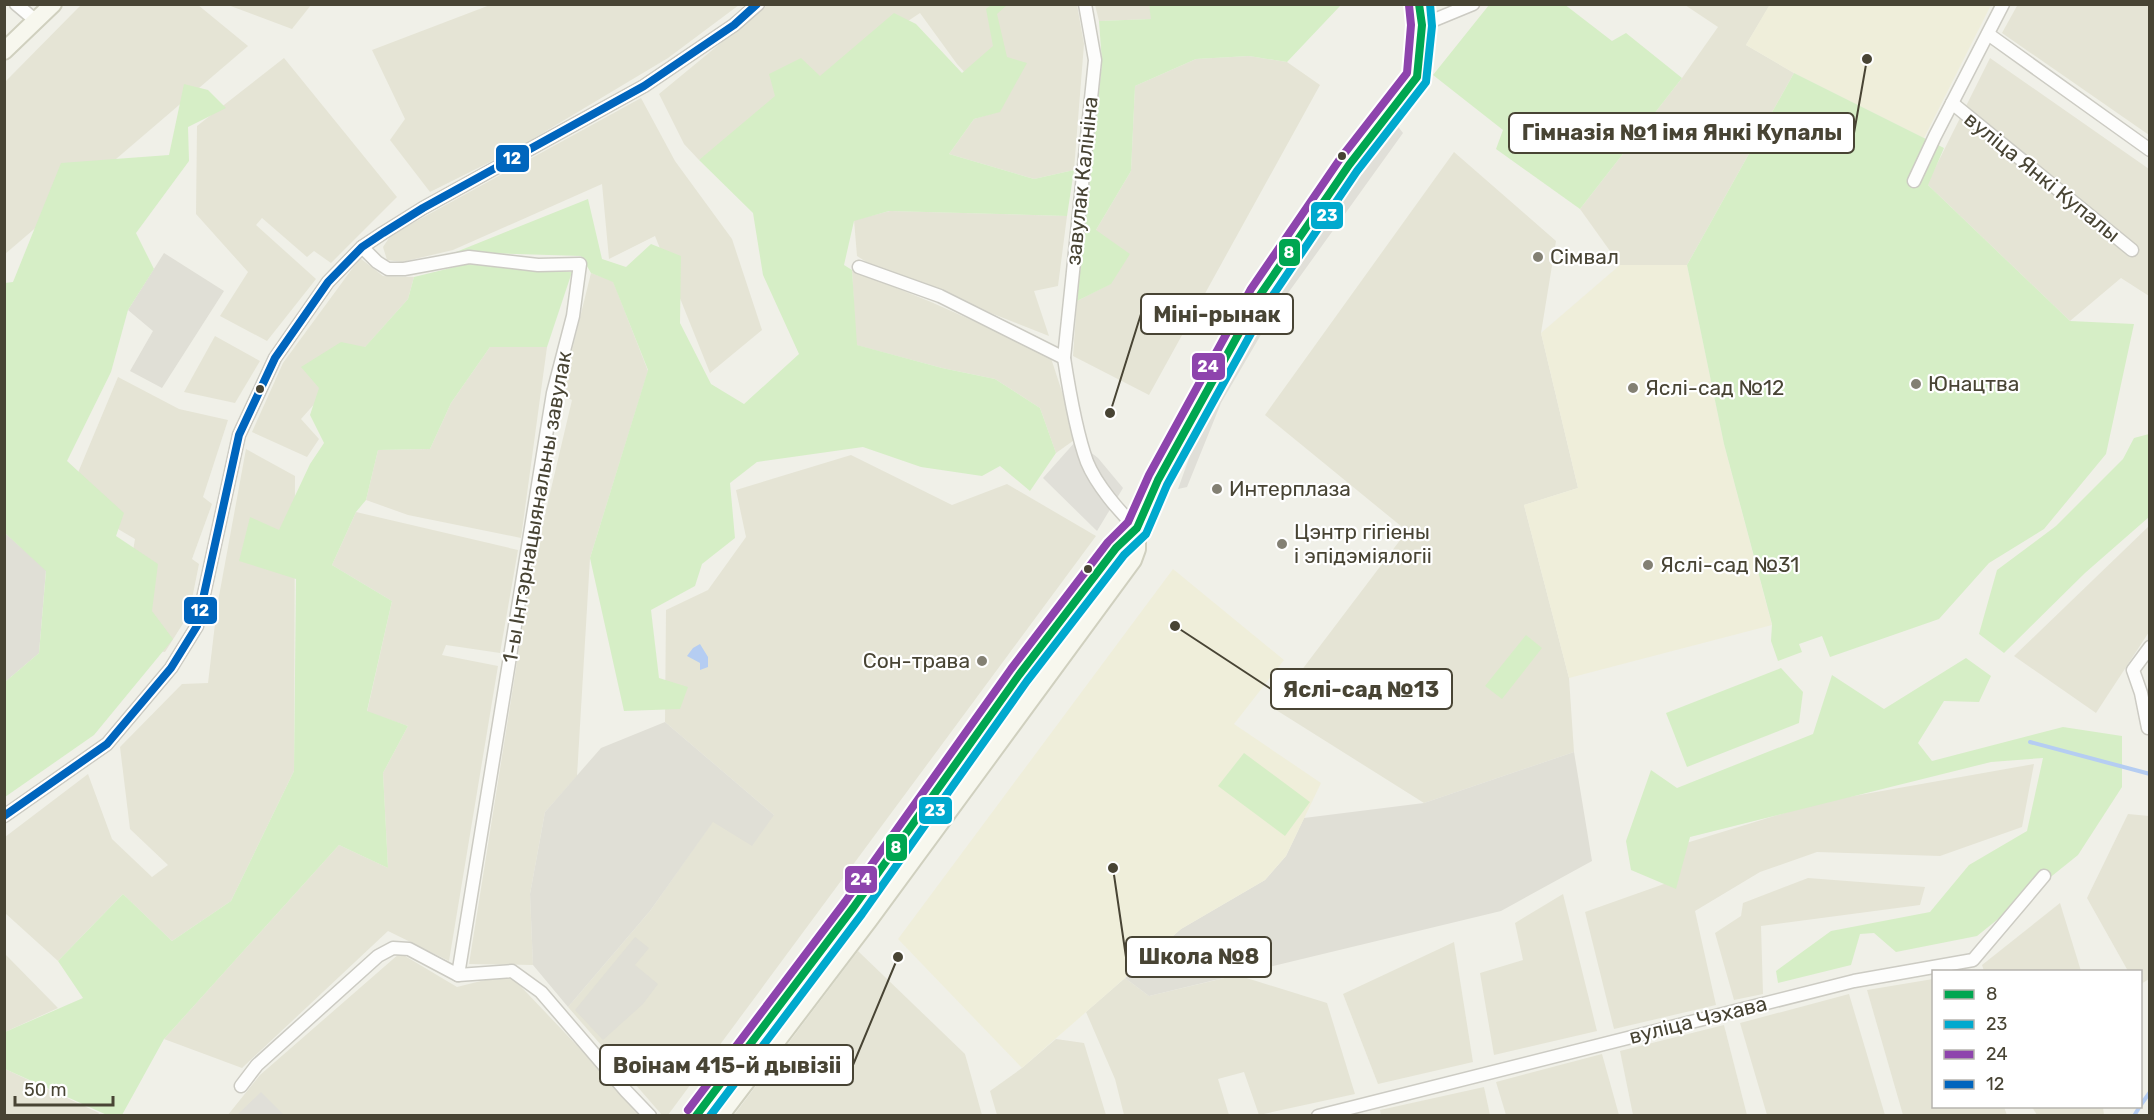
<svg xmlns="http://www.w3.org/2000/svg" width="2154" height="1120" viewBox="0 0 2154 1120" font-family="Rubik,sans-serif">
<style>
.residential{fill:#e5e4d5}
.industrial{fill:#e0dfd6}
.education{fill:#efeeda}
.green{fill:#d6eec6}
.parking{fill:#e0dfd8}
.water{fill:#b5cdf2}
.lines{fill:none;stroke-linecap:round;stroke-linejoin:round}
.stream{stroke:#b5cdf2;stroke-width:4}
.street-casing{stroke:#cccbc3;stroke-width:15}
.secondary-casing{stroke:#d0d0bf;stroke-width:20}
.street{stroke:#fdfdfc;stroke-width:12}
.secondary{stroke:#f7f7ee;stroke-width:16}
.bus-1-casing{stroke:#fff;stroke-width:12}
.bus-2-casing{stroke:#fff;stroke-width:12}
.bus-3-casing{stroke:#fff;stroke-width:12}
.bus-4-casing{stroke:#fff;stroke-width:12}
.bus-1{stroke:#00a651;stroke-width:8}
.bus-2{stroke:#00a9ce;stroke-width:8}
.bus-3{stroke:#8e44ad;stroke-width:8}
.bus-4{stroke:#0065bd;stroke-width:8}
.bus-dot{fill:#484434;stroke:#fff;stroke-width:2}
.poi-dot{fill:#838073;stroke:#fff;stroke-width:2}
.labels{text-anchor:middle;stroke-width:4.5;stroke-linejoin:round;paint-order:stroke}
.street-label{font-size:21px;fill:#484434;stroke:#fff}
.poi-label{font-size:21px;fill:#484434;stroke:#fff;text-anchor:start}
.leader{fill:none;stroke:#484434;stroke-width:2}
.callout-dot{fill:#484434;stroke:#fff;stroke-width:2}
.callout{fill:#fff;stroke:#484434;stroke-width:2}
.callout-label{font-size:22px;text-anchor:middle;font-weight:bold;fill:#484434}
.line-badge{stroke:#fff;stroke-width:2}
.badge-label{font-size:16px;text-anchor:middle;font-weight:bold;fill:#fff}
</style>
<rect width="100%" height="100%" fill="#f0f0e8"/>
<g class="residential">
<polygon points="2018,4 2149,5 2149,135 2002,33"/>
<polygon points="81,5 198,5 248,46 5,254 4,83"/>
<polygon points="228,5 311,5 292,29"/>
<polygon points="490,5 490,4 739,5 668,58 516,149 430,192 390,140 405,119 372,50"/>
<polygon points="767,5 1077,5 1084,44 1074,170 1034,179 949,154 974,119 1000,111 957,64 920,13 699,160 684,144 659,94"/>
<polygon points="1095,5 1149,5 1152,19 1099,21"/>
<polygon points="1685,5 1770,5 1746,45 1794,73 1687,265 1620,265 1580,209 1682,78 1718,27"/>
<polygon points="1249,56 1287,62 1320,85 1149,395 1073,356 1077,301 1110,284 1096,230 1131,171 1135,86 1196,59"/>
<polygon points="284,58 397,197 331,263 314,251 307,257 262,218 256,225 316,279 267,341 220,316 248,272 196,214 197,126"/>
<polygon points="1990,58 2149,169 2149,296 2121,278 2070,321 1927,184"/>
<polygon points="641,98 675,161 732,239 762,330 710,373 655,236 609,259 602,184 453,250 402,262 387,260 383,247 391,235"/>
<polygon points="1454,152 1556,241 1541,333 1578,488 1524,505 1569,678 1574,752 1424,803 1273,708 1407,531 1265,415"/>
<polygon points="890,211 1067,216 1058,286 1034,291 1049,336 874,267 857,256 854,220"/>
<polygon points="360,258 383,276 414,277 408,299 301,419 319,439 307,457 252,432 283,363"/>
<polygon points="852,270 931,302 1050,355 1077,438 1056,453 1040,408 995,379 942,368 856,345"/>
<polygon points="591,273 613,281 648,371 590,558 577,776 545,812 530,894 533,965 469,964 531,574 572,400 561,395"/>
<polygon points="215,336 260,361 235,403 184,392"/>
<polygon points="490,347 547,347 521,538 408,515 366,500 378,450 430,449 451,403"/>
<polygon points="118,377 179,409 228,420 203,497 212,504 192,559 199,564 189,614 165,652 117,645 135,539 67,499"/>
<polygon points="246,449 295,476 294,771 231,901 172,941 123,894 58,961 5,913 5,837 88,774 112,839 152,877 168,865 130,829 120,747 182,684 208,683 217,607"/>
<polygon points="851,455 952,505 1007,484 1096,536 668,1115 662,1115 568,1007 650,911 713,821 774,815 665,722 666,610 708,590 746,537 736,490"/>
<polygon points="356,512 518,550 500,653 446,645 442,655 498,666 449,961 388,931 242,1068 164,1039 339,845 388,868 383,773 408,726 367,712 392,601 332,565"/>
<polygon points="2149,526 2149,632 2096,713 2014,656"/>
<polygon points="2034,764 2022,827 1940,856 1817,852 1760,872 1695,911 1716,1005 1614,1029 1585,912 1664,884 1683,844 1820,802"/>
<polygon points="2128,814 2149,816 2149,979 2141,984 2140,972 2128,971 2087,898"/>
<polygon points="1808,878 1925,887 1920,905 1761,926 1763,994 1734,1000 1715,933 1741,916 1743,903"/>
<polygon points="1563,894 1597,1031 1494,1055 1480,973 1523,960 1515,923"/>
<polygon points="2060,903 2081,971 1984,971 1982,965"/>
<polygon points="1454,942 1473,1062 1378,1084 1343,994"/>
<polygon points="858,951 965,1054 982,1115 734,1115"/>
<polygon points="400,953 457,987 509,974 643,1115 227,1116 260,1075"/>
<polygon points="5,954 58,1008 5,1032 4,1032"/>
<polygon points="1237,975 1327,1003 1355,1094 1259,1115 1244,1072 1218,1079 1229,1115 1124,1115 1115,1079 1086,1012 1125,978 1149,996"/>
<polygon points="1933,979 1934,1106 2004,1107 2007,1115 1903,1115 1867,990"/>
<polygon points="1849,994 1885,1115 1767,1115 1740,1023"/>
<polygon points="1724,1025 1747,1115 1633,1115 1620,1051"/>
<polygon points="1056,1039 1084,1043 1106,1115 997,1115 990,1091 1022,1068"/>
<polygon points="1602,1054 1619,1115 1506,1115 1496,1082"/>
<polygon points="5,1069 99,1113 97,1116 5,1116"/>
<polygon points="1484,1087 1490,1115 1381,1116 1380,1110"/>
<polygon points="2032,1107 2103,1107 2104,1115 2037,1115"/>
</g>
<g class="industrial">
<polygon points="164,253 224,291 162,388 130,371 153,331 128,310"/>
<polygon points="5,533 46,570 39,653 5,682"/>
<polygon points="665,722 774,815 752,846 713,822 650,911 568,1007 533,965 530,894 545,812 601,748"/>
<polygon points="1574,752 1592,861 1501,911 1149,996 1125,978 1181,929 1265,880 1286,856 1304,818 1424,803"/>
<polygon points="635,937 649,948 635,965 658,984 643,1004 603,1040 575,1010"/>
</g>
<g class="education">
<polygon points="1770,4 1991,4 1991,5 1924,138 1794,73 1746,45"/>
<polygon points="1620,265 1687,265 1724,444 1772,625 1569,678 1524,505 1578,488 1541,333"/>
<polygon points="1173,569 1284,660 1234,724 1321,783 1286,856 1265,880 1181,929 1022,1068 898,939"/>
</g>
<g class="green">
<polygon points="1564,4 1612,41 1626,33 1682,78 1580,209 1496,149 1503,130 1433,75 1489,5"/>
<polygon points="991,5 1007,5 997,14 1007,57 1027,63 1000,112 974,119 949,154 1034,179 1074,170 1067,216 889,211 854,221 844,265 852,270 857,345 942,368 995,379 1040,408 1056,453 1030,491 1000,466 982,476 921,467 863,447 757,462 730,483 735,538 702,564 695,586 651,610 659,678 688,687 680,709 624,711 590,558 648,370 613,282 591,273 581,256 456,252 588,199 602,259 626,267 651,244 681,256 680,323 711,384 744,404 799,354 763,275 753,213 699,160 775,96 769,74 801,58 820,76 894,13 916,24 962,73 993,46 986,9"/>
<polygon points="1149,5 1341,5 1287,62 1249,56 1196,59 1135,86 1131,171 1096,230 1130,254 1111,284 1077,301 1102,63 1099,21 1151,19"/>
<polygon points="1794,73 1944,148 1928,185 2070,321 2134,324 2106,454 2044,529 1989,563 1939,619 1830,657 1822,636 1799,644 1802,652 1778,661 1771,641 1772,624 1724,444 1687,265"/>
<polygon points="184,84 208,90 226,108 188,127 189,161 136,233 154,269 128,310 111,372 67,461 124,513 116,536 158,564 152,611 173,639 94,735 5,797 5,682 39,653 46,571 5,533 5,283 13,282 61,163 169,155"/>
<polygon points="467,264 572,272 547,347 490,347 451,403 430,449 378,450 366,500 356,512 332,565 392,601 367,711 408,726 383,773 388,868 339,845 164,1039 122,1115 107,1115 5,1069 5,1032 83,998 58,961 123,894 172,941 231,901 294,771 296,579 239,561 250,517 279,530 310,464 324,443 310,415 319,388 301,367 341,342 365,347 408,299 414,277"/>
<polygon points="2149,434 2149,517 2085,573 2004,653 1979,634 1997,570 2056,526 2123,459 2134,438"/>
<polygon points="1526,635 1542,648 1502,699 1485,686"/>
<polygon points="1966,658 1991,676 1979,702 1944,701 1918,743 1932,761 2063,727 2122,736 2122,787 2078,855 1977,936 1896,952 1874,933 1860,934 1851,965 1778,983 1776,971 1831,931 1930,912 1969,865 2027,831 2043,758 1991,762 1690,837 1676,889 1631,870 1626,841 1651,770 1677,788 1813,734 1832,675 1884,709"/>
<polygon points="1781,668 1803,692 1799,723 1687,767 1666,713"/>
<polygon points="1244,753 1310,802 1285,836 1218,786"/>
</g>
<g class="parking">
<polygon points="1396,124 1403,133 1273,314 1221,403 1187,487 1178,489 1207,408 1258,317 1316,229"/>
<polygon points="1076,441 1098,458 1123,488 1097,531 1043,478"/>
<polygon points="261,1092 284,1115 237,1115"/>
</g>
<polygon class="water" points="700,644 708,657 708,667 700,670 700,663 687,656 693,648"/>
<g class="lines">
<g class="stream">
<polyline points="2030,742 2150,774"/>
<polyline points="2140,1106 2150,1092"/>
<polyline points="2134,1116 2140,1106"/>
</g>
<defs>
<g id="street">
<polyline points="16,4 35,20"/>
<path d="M1085,4L1095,60L1064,358C1069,390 1076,432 1087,462C1096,484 1119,512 1137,528"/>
<polyline points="1422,25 1473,4"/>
<polyline points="1988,34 2150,150"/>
<polyline points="1952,103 2132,250"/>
<polyline points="1914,181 1935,136 2003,4"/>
<polyline points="859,267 940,296 1064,358"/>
<polyline points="2148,728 2141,693 2133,670 2150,647"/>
<polyline points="4,816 107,744 171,668 197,626 239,435 275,358 328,282 362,247 383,233 423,208 644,86 734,25 758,4"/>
<polyline points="458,975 512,971 541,992 626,1091 650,1116"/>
<polyline points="241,1086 257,1065 378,956 393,948 409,949 458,975 553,393 573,316 580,264 538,265 469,257 404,269 388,269 377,262 362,247"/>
<polyline points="1318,1116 1854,981 1973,960 2044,876"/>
</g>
<g id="secondary">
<polyline points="4,51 53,4"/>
<polyline points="696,1116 853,908 1019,675 1116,548 1137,528 1158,480 1260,295 1349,165 1417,77 1422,25 1419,4"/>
<polyline points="720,1116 869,920 1133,560 1137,549 1137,528"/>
</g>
</defs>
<use href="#street" class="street-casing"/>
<use href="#secondary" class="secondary-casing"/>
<use href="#street" class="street"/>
<use href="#secondary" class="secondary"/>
<defs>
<polyline id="bus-1" points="696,1116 853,908 1019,675 1116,548 1137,528 1158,480 1260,295 1349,165 1417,77 1422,25 1419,4"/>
<polyline id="bus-2" points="710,1116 862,914 1027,681 1124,555 1146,534 1167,485 1269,301 1357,171 1426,82 1432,26 1430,4"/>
<polyline id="bus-3" points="688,1110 845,902 1011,669 1108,542 1128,522 1149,475 1251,289 1340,159 1407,73 1411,25 1409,5"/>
<polyline id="bus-4" points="4,816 107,744 171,668 197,626 239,435 275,358 328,282 362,247 383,233 423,208 644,86 734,25 757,4"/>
</defs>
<use href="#bus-1" class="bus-1-casing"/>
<use href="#bus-2" class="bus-2-casing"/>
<use href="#bus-3" class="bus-3-casing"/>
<use href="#bus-4" class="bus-4-casing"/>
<use href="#bus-1" class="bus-1"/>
<use href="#bus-2" class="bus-2"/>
<use href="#bus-3" class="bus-3"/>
<use href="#bus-4" class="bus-4"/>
</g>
<g class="bus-dot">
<circle cx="1342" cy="156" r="5"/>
<circle cx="260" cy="389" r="5"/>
<circle cx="1088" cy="569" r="5"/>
</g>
<g class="poi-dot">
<circle cx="1538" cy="257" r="6"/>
<circle cx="1916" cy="384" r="6"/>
<circle cx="1633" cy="388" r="6"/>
<circle cx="1217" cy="489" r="6"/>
<circle cx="1282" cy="544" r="6"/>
<circle cx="1648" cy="565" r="6"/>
<circle cx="982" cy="661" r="6"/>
</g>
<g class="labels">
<g class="street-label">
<text transform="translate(2042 177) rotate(39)" y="7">вуліца Янкі Купалы</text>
<text transform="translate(1082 181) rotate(-84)" y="7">завулак Калініна</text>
<text transform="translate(537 507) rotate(-80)" y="7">1-ы Інтэрнацыянальны завулак</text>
<text transform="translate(1698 1020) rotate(-14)" y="7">вуліца Чэхава</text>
</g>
<g class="poi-label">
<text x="1550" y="264">Сімвал</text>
<text x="1928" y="391">Юнацтва</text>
<text x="1645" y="395">Яслі-сад №12</text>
<text x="1229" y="496">Интерплаза</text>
<text x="1294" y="539">Цэнтр гігіены<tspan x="1294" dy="24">і эпідэміялогіі</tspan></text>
<text x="1660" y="572">Яслі-сад №31</text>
<text x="970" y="668" text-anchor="end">Сон-трава</text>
</g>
</g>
<path class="leader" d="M1867 59L1854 133M1110 413L1141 314M1175 626L1271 689M1113 868L1126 957M898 957L853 1065"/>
<g class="callout-dot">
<circle cx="1867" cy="59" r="6"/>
<circle cx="1110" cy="413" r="6"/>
<circle cx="1175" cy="626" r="6"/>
<circle cx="1113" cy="868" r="6"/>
<circle cx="898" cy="957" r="6"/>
</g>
<g class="callout">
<rect x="1509" y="113" width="345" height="40" rx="6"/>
<rect x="1141" y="294" width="152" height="40" rx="6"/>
<rect x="1271" y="669" width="181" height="40" rx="6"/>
<rect x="1126" y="937" width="145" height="40" rx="6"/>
<rect x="600" y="1045" width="253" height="40" rx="6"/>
</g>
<g class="callout-label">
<text x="1682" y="140">Гімназія №1 імя Янкі Купалы</text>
<text x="1217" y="322">Міні-рынак</text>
<text x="1361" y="697">Яслі-сад №13</text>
<text x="1199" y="964">Школа №8</text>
<text x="727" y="1073">Воінам 415-й дывізіі</text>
</g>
<g class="line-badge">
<rect x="495" y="144" width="35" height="29" rx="6" fill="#0065bd"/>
<rect x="1310" y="201" width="34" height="29" rx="6" fill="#00a9ce"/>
<rect x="1278" y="238" width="23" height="29" rx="6" fill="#00a651"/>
<rect x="1191" y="352" width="35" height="29" rx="6" fill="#8e44ad"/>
<rect x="183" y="596" width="35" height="29" rx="6" fill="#0065bd"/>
<rect x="918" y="796" width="35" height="29" rx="6" fill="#00a9ce"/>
<rect x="885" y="833" width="23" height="29" rx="6" fill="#00a651"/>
<rect x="844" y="865" width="34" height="29" rx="6" fill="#8e44ad"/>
</g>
<g class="badge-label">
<text x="512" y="164">12</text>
<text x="1327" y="221">23</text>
<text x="1289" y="258">8</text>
<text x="1208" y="372">24</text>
<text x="200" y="616">12</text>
<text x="935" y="816">23</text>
<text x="896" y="853">8</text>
<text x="861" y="885">24</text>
</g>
<rect width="2154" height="1120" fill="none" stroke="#484434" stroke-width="12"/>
<rect x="1932" y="970" width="210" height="138" fill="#ffffff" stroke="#b6b4ae" stroke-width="1.5"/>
<rect x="1944" y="990" width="30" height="9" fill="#00a651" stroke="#b6b4ae" stroke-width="1.5"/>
<text x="1986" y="1000" font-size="18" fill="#484434">8</text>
<rect x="1944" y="1020" width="30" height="9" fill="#00a9ce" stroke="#b6b4ae" stroke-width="1.5"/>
<text x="1986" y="1030" font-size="18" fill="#484434">23</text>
<rect x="1944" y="1050" width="30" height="9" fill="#8e44ad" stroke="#b6b4ae" stroke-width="1.5"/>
<text x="1986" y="1060" font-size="18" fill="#484434">24</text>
<rect x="1944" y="1080" width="30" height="9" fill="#0065bd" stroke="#b6b4ae" stroke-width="1.5"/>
<text x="1986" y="1090" font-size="18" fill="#484434">12</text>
<path d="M15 1096v9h98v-9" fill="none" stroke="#484434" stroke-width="3"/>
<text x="24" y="1096" font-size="18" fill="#484434" stroke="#ffffff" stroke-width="4.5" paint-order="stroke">50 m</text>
</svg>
